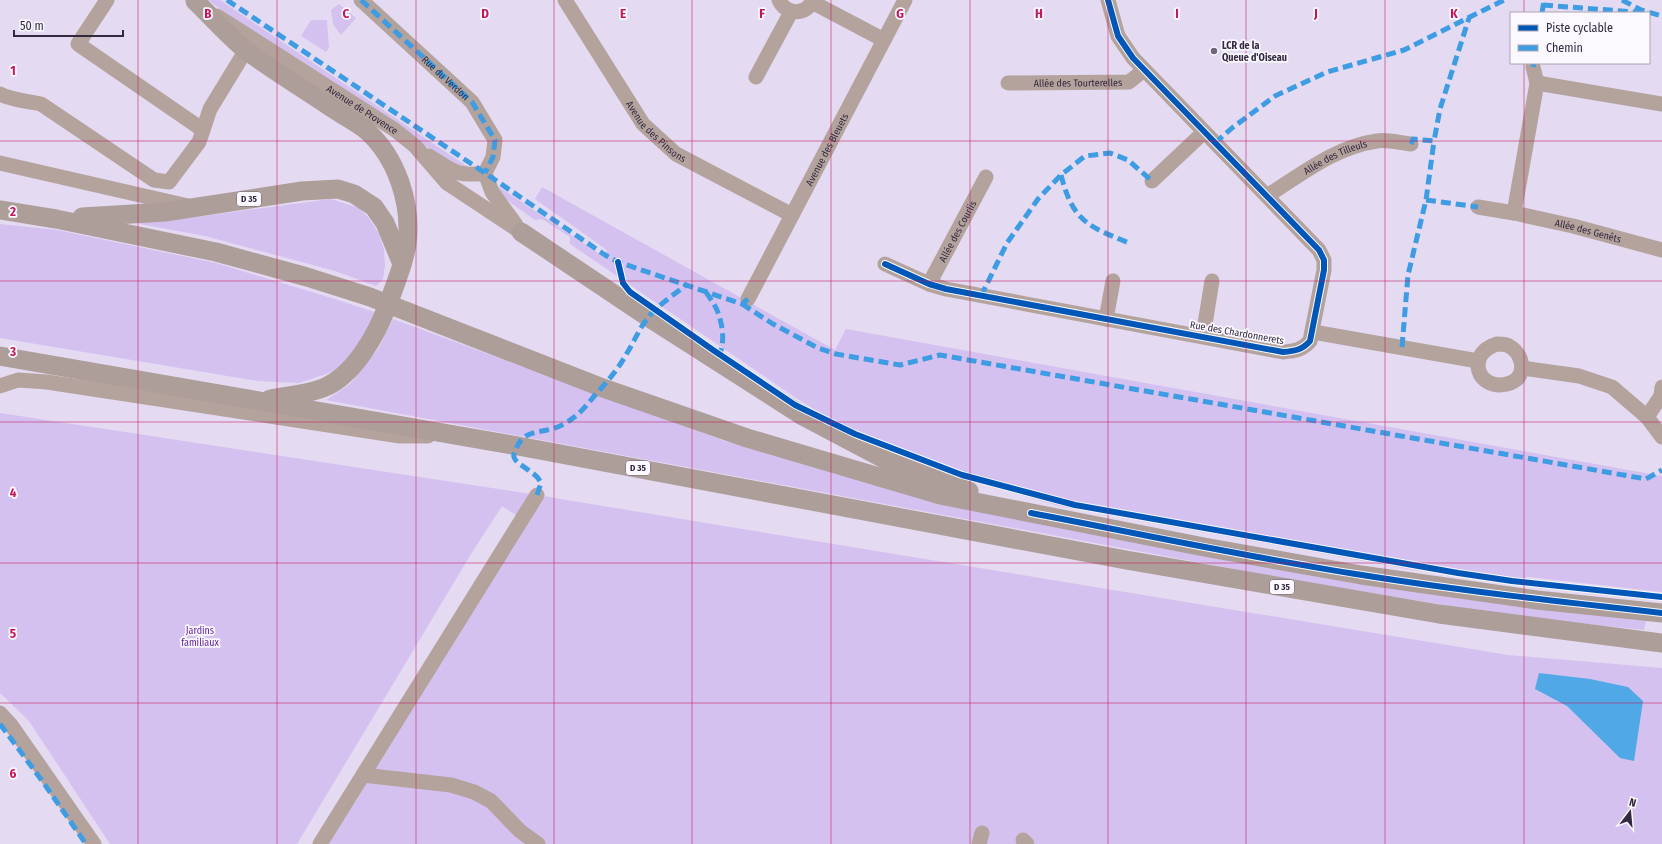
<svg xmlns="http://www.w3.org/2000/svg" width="1662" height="844" viewBox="0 0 1662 844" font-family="'Fira Sans Condensed',sans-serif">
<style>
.green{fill:#d4c1ef}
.water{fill:#50a9e6}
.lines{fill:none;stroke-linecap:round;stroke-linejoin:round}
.minor{stroke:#b4a39d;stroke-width:15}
.major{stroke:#ad9e9a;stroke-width:19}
.quiet{stroke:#3e9ce3;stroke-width:5;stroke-dasharray:10 5;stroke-linecap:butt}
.cycleway-casing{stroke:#fbf9ff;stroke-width:8}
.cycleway{stroke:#0057b8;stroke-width:6}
.grid{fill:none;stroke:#c2185b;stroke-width:1;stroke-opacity:0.55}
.poi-dot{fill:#70677e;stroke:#fbf9ff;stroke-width:1.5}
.labels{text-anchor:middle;stroke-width:3.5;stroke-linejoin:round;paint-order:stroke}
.shield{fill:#fbf9ff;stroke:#6e6779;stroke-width:1}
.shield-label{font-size:9px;font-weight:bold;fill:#32293f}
.poi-label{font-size:10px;font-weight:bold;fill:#32293f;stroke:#fbf9ff;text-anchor:start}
.street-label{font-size:10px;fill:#32293f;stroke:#fbf9ff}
.park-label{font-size:10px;fill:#65249d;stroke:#fbf9ff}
.grid-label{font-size:13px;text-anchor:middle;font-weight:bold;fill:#c2185b;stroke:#fbf9ff;stroke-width:3.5;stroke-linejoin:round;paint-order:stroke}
</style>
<rect width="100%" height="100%" fill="#e4daf2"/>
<g class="green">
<polygon points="207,0 220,0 471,169 461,170"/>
<polygon points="339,4 356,18 341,35 333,24 331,10"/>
<polygon points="311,20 327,20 329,48 326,52 301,36"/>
<polygon points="496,185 604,257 607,250 535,199 542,187 835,350 846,329 1662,476 1662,592 1529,577 1507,582 1408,569 1059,506 959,477 853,431 802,402 570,244 570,237 542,219 535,220 501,196"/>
<polygon points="331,199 359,208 369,218 379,234 384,250 385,265 383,279 376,286 335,271 205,236 140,224 138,221 189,218"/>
<polygon points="0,224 57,230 216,263 338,300 377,313 362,339 338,370 299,383 257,381 0,338"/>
<polygon points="393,319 722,440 960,507 1495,602 1646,621 1644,630 1511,616 1299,581 326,400 350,384 378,349"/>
<polygon points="0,413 512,491 1508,655 1662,668 1662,844 327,844 522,519 502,506 471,554 297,844 110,844 29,721 0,693"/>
</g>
<polygon class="water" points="1539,673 1590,679 1628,687 1643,701 1634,761 1620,758 1567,706 1535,689"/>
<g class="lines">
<g class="minor">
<polyline points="107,0 78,44 203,130"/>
<path id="s1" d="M361,0L472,102L495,140L493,157L485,173"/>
<path id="s2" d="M565,0L643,124L676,154L792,215"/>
<path d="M779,0C786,15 806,16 813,0"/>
<polyline points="812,2 884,40"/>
<path id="s3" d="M217,16L395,130L415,146L447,183L521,232"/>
<polyline points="1533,67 1537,83"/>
<polyline points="756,77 791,12"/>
<path id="s4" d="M1008,83L1129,82L1144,70"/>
<path d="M0,94C10,100 28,101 41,104L154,180L169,182L199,142L210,109L246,50L255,51"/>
<path id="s5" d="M1662,104L1537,83L1514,213L1573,226L1662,250"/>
<path d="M429,156C453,171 456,177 485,173"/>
<polyline points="0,163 188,206"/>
<polyline points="485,173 492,192 516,225"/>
<polyline points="1152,181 1204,132"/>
<path id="s6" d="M1267,196C1302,174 1335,147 1377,141C1387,139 1400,143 1411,144"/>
<polyline points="1478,207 1514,213"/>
<path d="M885,264L929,284L946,289L1283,352C1295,351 1302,350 1310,341L1324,270V260L1319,250L1133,58L1118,36L1108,0"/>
<path id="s7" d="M929,284L986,177"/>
<path id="s8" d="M748,299L905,0"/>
<polyline points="1106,319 1113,281"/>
<polyline points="1313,332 1478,361"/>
<polyline points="1203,336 1212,281"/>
<path d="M1497,344C1501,344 1506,344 1509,346C1520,352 1526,367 1518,378C1515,381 1511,383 1507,384C1477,391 1465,354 1497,344Z"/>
<polyline points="1522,368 1579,376 1612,387 1647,417 1662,437"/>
<polyline points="0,386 18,380 47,382 400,436 428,436"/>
<polyline points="1647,417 1661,396 1662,387"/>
<polyline points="0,713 11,725 94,844"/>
<polyline points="363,775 451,785 474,792 491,801 520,831 538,844"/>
<polyline points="1023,840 1027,844"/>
<polyline points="320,844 537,495"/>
<polyline points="979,844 982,833"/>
</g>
<g class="major">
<path d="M195,1C212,17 228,36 247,51C275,72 306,90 335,110C345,117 358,123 367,131C397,158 412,204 407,244C404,264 395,285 388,304C377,334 354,376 323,388C307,394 287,396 270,399"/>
<polyline points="0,210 56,219 216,252 307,277 370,297 603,388 747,438 940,495 1204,547 1361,575 1537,600 1662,613"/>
<polyline points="82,217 165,212 302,191 338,189 354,194 374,207 385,223 402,264"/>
<polyline points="521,232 648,317 801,415 890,462 969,491"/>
<polyline points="0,356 518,446 1126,560 1439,614 1662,643"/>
</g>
<g class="quiet">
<polyline points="227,0 485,173 605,255 618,262 742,304 748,299"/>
<polyline points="361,0 472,102 495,140 493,157 485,173"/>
<polyline points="1622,0 1641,10 1662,16"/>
<polyline points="1543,5 1648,13"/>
<polyline points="1542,13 1544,0"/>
<polyline points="1533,67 1534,63"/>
<polyline points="1215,143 1232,128 1275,96 1327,72 1404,50 1504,0"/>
<polyline points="1411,144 1413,139 1434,141 1440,109 1469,18"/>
<path d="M1061,175C1073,222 1088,226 1129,243"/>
<polyline points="1426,200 1478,207"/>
<path d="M706,292C709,297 713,302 716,308C722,320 726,343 719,355"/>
<polyline points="981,296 1007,243 1038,199 1061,175 1085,156 1110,153 1128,160 1152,181"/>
<polyline points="742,304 773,324 818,348 836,354 900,365 940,355 1646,479 1662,470"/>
<polyline points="1402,347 1408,275 1426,200 1434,141"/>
<path d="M537,495L541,483C536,470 511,464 514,454C522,429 536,434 555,428C561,426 568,422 573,418C583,411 589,402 596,394C608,381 619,368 627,353C634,342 639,329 647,319C654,308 675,294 686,285"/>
<polyline points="0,724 43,782 86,844"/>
</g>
<defs>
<g id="cycleway">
<polyline points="618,262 623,283 630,292 713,350 795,405 855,434 962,475 1075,505 1458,573 1512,581 1662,597"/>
<path d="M885,264L929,284L946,289L1283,352C1295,351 1302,350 1310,341L1324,270V260L1319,250L1133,58L1118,36L1108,0"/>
<path d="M1031,513C1141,534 1251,558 1362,575C1462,591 1562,602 1662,613"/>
</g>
</defs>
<use href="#cycleway" class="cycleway-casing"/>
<use href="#cycleway" class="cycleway"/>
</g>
<path class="grid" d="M138,0V844M277,0V844M416,0V844M554,0V844M692,0V844M831,0V844M970,0V844M1108,0V844M1246,0V844M1385,0V844M1524,0V13M1524,63V844M0,141H1662M0,281H1662M0,422H1662M0,563H1662M0,703H1662"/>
<circle class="poi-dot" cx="1214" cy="51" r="4"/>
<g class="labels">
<g class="shield">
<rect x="237" y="192" width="24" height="14" rx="3"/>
<rect x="626" y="461" width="24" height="14" rx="3"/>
<rect x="1270" y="580" width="24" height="14" rx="3"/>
</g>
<g class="shield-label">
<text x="249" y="202">D 35</text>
<text x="638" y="471">D 35</text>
<text x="1282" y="590">D 35</text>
</g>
<g class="poi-label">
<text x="1222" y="49">LCR de la<tspan x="1222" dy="12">Queue d'Oiseau</tspan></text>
</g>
<g class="street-label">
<text dy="4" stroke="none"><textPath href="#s1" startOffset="115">Rue du Verdon</textPath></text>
<text dy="4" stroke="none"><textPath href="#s4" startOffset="70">Allée des Tourterelles</textPath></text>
<text dy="4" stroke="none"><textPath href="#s3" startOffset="173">Avenue de Provence</textPath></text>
<text dy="4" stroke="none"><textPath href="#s2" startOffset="161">Avenue des Pinsons</textPath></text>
<text dy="4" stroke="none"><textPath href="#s8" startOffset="169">Avenue des Bleuets</textPath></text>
<text dy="4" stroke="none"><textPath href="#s6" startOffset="79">Allée des Tilleuls</textPath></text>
<text dy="4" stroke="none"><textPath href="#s7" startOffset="60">Allée des Courlis</textPath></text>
<text dy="4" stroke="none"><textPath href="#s5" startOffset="335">Allée des Genêts</textPath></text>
<text transform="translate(1237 332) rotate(10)" y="4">Rue des Chardonnerets</text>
</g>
<g class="park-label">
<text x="200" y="634">Jardins<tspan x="200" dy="12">familiaux</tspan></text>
</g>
</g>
<g class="grid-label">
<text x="208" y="18">B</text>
<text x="346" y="18">C</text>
<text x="485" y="18">D</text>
<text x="623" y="18">E</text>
<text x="762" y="18">F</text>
<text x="900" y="18">G</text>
<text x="1039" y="18">H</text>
<text x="1177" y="18">I</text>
<text x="1316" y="18">J</text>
<text x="1454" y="18">K</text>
<text x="13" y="75">1</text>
<text x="13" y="216">2</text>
<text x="13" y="356">3</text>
<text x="13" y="497">4</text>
<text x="13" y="638">5</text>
<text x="13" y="778">6</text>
</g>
<rect x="1510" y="12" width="140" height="52" fill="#fbf9ff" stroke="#aba6b2"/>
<rect x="1518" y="25" width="20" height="6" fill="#0057b8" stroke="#aba6b2"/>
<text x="1546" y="32" font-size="12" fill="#32293f">Piste cyclable</text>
<rect x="1518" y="45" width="20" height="6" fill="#3e9ce3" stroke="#aba6b2"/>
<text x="1546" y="52" font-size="12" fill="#32293f">Chemin</text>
<g transform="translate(1630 812) rotate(16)" stroke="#fbf9ff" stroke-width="3" paint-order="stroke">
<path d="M0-3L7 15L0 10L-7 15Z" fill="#32293f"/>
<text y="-6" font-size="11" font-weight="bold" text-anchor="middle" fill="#32293f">N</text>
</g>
<path d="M14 30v6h109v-6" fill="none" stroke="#32293f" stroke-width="2"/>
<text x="20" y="30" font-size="12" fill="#32293f" stroke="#fbf9ff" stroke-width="3" paint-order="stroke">50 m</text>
</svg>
